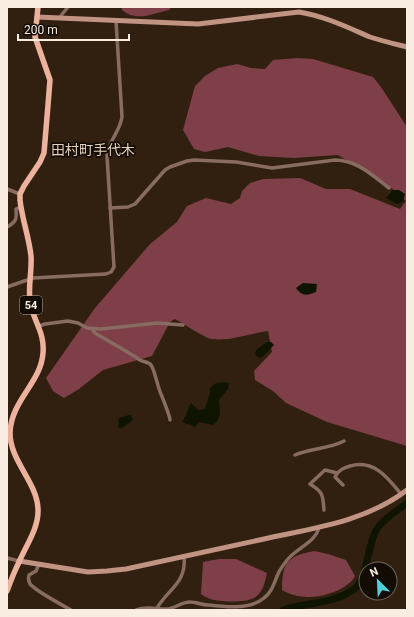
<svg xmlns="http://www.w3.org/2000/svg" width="414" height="617" viewBox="0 0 414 617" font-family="Roboto,'Noto Sans JP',sans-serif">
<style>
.forest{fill:#7f3f48}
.water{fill:#0e1400}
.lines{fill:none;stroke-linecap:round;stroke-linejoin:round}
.river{stroke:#0e1400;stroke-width:7}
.street{stroke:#886b61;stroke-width:3.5}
.secondary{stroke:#c19383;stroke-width:5}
.primary{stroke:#edb29d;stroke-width:5.5}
.labels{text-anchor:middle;stroke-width:3.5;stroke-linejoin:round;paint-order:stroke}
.shield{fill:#130c05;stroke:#b5aaa0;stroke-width:1}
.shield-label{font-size:11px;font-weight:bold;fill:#faeee3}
.quarter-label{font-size:14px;fill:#e7d0bb;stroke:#130c05}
</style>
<rect width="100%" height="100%" fill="#31200f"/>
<g class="forest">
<path d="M122,7H171L169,10C152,14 136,22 122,10Z"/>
<path d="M298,58L313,59L373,77L381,87L407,127V446L327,422L286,403L273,391L255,380L254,371L272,352L268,331C251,333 224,343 208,338C197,333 186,325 175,319L170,322L152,356L103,370L79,389L64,398L53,391L46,378L95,308L150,244L177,222L187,206L206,198L231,204L240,198L242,191L250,183L263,179L300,178L326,189H350L400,209L406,201L394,190L376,178L338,155L294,158L259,156L228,147L205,152L194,149L183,130L195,86L205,76L218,68L237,64L251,68L265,69L273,60Z"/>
<path d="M314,551L328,554L346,560L355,576C352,582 349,583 344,587C326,598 300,601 282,590C282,562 288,556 314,551Z"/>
<path d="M219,559H236L267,573C265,582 263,593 254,598C245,603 220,602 210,599C207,598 204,596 201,594L203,562Z"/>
</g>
<g class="water">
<polygon points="393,190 399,190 405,194 403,202 397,204 386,198"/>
<path d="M303,283L317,284L316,292C306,296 302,296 296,288Z"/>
<polygon points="267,342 271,342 274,345 261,358 258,357 255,354 256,350"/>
<path d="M224,382L229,383L228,389L219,400C220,410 222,419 213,425L199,422L195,427L182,422C187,416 187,409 191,403L198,410L205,409L210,393V388L216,383Z"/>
<polygon points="129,415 131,415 133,420 122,428 119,428 118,426 119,418"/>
</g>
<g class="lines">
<path class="river" d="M283,610C306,602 331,605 353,590C369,579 366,546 377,529C384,518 397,511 407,503"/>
<g class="street">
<polyline points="59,18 68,7"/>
<polyline points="7,189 20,194"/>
<path d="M110,208L128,207L135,204L165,170L170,167L187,161L194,160L236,162L272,168L335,160C357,160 372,175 389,188"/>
<path d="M7,227C16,222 17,219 16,209L18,208L21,209"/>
<path d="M7,287L33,278L106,274L111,272L114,267L107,156C108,141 120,132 122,117L116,21"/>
<polyline points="39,326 45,324 68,321 78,323 87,328 101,329 157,323 183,325"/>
<path d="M92,329L95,333C110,342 125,350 140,360C143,362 149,362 151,365C154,368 158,388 161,394C163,399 170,417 170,420"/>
<path d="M295,455C311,448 329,449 344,441"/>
<path d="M343,485L335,477C338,470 344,468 350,466C374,459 388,478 401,494"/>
<path d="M324,510C323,495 323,492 310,484L325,470L337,473"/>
<polyline points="7,558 19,561"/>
<path d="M39,564L36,571L29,575C28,578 28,580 30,584C36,591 62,605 71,610"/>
<path d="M157,608C168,589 187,583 184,556"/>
<path d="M136,610C146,606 156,609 166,609C175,609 181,602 190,602C196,602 202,605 208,605C225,607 250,610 264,598C272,592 274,583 278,574C280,569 284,564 288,559C297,548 316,542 319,527"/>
</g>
<g class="secondary">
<path d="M37,17L198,24L299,12C324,16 347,27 370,37C382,41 395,44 407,47"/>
<path d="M19,561L88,572L107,571L126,569C172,559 218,549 264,539C314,528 365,522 407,490"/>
</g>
<path class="primary" d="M7,591C11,580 15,570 20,560C27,544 39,527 38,509C37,482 10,461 10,433C11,400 41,383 43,353C45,332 33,321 30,301C28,286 32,271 31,256C29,237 22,219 20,200V194L24,186L40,162L44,153L48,105L50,80L35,37L38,7"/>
</g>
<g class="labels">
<rect class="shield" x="20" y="296" width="22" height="18" rx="3"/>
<g class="shield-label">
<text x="31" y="309">54</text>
</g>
<g class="quarter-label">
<text x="93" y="155">田村町手代木</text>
</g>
</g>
<rect width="414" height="617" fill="none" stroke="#faeee3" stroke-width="16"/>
<g transform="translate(378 581) rotate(336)"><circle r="19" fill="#130c05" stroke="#6f665e"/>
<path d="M0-3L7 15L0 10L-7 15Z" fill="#52ccd5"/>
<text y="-6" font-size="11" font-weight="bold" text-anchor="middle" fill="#faeee3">N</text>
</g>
<path d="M18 34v6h111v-6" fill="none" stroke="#faeee3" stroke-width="2"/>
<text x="24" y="34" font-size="12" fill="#faeee3" stroke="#130c05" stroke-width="3" paint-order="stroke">200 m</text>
</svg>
